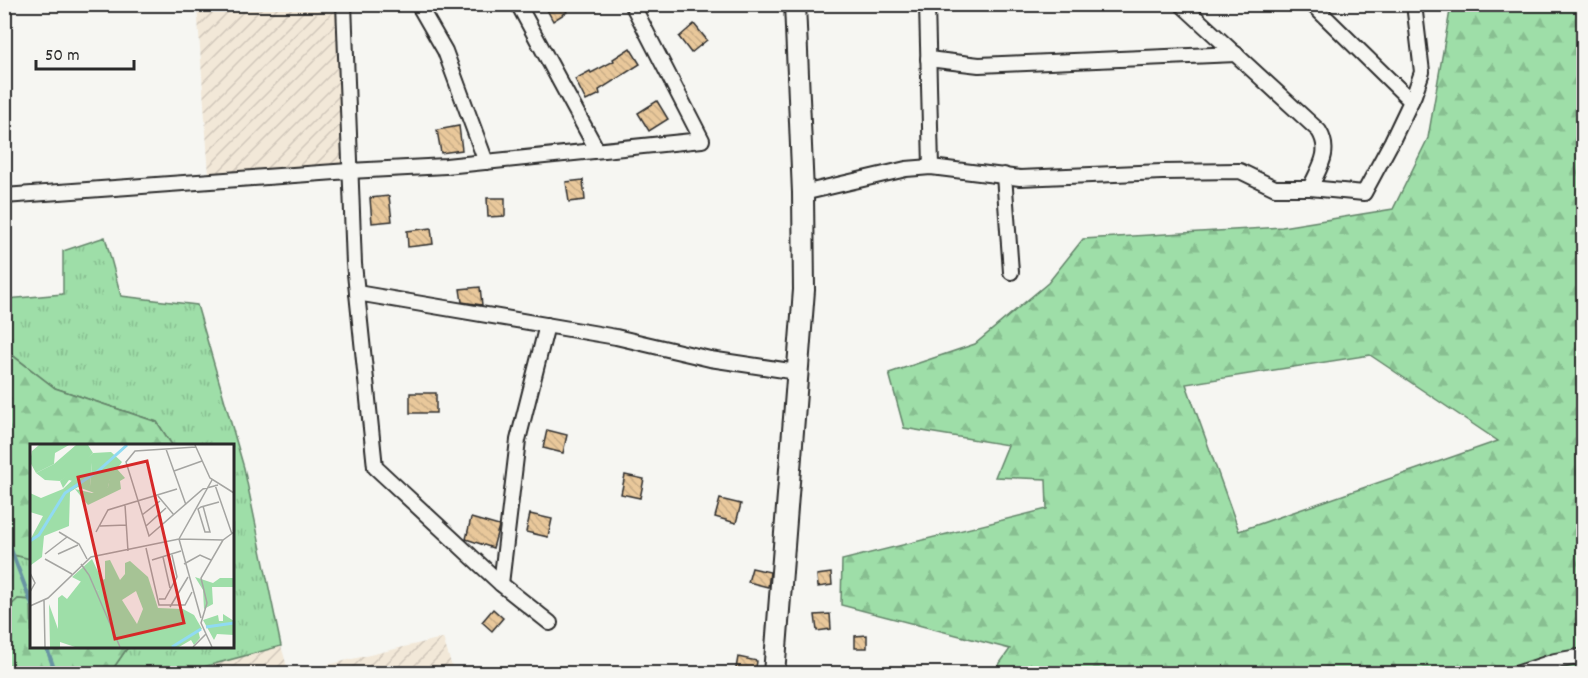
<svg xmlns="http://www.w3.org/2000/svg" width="1588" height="678" viewBox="0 0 1588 678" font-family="Dekko,sans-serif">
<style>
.industrial{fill:url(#industrial-furrows)}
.grass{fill:url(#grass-tufts);stroke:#64846a;stroke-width:1.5}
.forest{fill:url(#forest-firs);stroke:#64846a;stroke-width:1.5;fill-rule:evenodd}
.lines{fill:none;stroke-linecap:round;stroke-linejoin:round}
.stream{stroke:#6894a2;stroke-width:4}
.building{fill:url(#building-back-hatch);stroke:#2b2b2b;stroke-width:1.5}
.street-casing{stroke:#2b2b2b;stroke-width:18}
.secondary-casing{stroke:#2b2b2b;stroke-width:24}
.street{stroke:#f6f6f2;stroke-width:14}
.secondary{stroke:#f6f6f2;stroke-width:20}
.inset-river{fill:none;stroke:#90daf2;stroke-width:3}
.inset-road{fill:none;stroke:#a5a5a2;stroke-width:1.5}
.view{fill:#d62828;fill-opacity:0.15;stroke:#d62828;stroke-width:3}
.inset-edge{fill:none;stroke:#2b2b2b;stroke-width:3}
</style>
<defs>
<pattern id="industrial-furrows" width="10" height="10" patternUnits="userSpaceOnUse" patternTransform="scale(1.5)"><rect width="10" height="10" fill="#f2e8d8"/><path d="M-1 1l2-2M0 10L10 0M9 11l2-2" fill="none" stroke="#d0c7ba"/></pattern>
<pattern id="grass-tufts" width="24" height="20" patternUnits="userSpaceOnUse" patternTransform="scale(1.5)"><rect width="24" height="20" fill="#9edea8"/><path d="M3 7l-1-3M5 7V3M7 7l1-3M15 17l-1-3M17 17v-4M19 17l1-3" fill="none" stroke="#88bf91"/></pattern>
<pattern id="forest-firs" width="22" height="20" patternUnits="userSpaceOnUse" patternTransform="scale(1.5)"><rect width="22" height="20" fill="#9edea8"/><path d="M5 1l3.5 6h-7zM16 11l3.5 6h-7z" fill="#88bf91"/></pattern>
<pattern id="building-back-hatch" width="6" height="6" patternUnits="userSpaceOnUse" patternTransform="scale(1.5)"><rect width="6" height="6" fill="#e9c89b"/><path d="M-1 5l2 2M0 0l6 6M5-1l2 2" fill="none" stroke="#c8ac86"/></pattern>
</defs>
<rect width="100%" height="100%" fill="#f6f6f2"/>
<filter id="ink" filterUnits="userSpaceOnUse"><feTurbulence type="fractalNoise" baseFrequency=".0167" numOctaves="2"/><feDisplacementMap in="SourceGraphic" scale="12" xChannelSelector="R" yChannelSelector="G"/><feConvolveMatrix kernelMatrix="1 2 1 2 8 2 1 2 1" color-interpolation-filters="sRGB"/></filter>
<g filter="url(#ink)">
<g class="industrial">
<polygon points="197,5 340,5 351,163 209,175"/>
<polygon points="443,638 454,673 293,673 442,638"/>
<polygon points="281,646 289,673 181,673"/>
</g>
<g class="grass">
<polygon points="105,237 121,296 197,305 244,468 281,646 181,673 110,673 128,647 232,646 232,446 172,445 157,422 55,388 5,349 4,298 6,299 63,294 63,251"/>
<polygon points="5,553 31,559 31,600 18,599 5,611"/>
</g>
<g class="forest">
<path d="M1451,5H1583V673H993L1010,649L841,605L842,560L1047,509L1046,479L995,477L1008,445L904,428L889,373L975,344L1048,283L1083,239L1282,227L1393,209L1428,138ZM1370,355L1498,441L1239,531L1186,384Z"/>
<polygon points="4,349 55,388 157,422 172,445 32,446 31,559 5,553"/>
<polygon points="18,599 31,600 32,646 128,647 110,673 5,673 5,611"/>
</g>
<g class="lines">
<g class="stream">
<polyline points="4,531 32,605"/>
<polyline points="46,646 56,674"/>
</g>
</g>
<g class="building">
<polygon points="544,4 562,4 567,12 553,21"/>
<polygon points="694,24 707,40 691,53 679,37"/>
<polygon points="630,48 640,64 599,90 600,94 586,101 575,79 590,71 591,73 614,61 613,59"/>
<polygon points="657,101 668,119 649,131 638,113"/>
<polygon points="459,126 462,150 441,153 437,130"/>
<polygon points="583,180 585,200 569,202 566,182"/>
<polygon points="389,196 392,221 372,223 370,198"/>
<polygon points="487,198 505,198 505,216 488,217"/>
<polygon points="431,228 433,244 408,247 407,231"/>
<polygon points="480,287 482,305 462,302 460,289"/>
<rect x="410" y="393" width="26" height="20"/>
<polygon points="547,430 567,435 563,453 543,448"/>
<polygon points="625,475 644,479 640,498 621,494"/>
<polygon points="720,499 741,504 736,523 715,517"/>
<polygon points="530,514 552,519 548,537 526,532"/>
<polygon points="471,518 499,526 493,548 466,539"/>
<polygon points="752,568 770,572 768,587 748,582"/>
<polygon points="831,573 832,585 818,587 817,575"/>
<polygon points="493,609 503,618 492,631 482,622"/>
<polygon points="830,614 831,629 817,631 815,615"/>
<polygon points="867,635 867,648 855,648 855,636"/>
<polygon points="738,657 757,661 755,674 735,674"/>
</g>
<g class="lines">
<defs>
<g id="street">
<polyline points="344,4 354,264 375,467 501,584 550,623"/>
<polyline points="418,4 445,51 486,162"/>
<polyline points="518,4 597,150"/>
<polyline points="927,4 931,167"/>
<path d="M1181,4L1319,131C1332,152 1319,168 1310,188"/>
<polyline points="1312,4 1411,101"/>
<polyline points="928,59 979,65 1236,54"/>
<polyline points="1004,175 1011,272"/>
<polyline points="803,193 906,169 931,167 1020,178 1162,172 1240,171 1275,188 1310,188 1364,193 1392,141 1414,95 1422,72 1414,4"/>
<polyline points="4,196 349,171 446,166 702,140 632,4"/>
<polyline points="357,293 616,337 710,359 797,372"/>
<polyline points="501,584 518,440 547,325"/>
<polyline points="1516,674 1555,661 1584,656"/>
</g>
<polyline id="secondary" points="774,674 804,290 803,193 795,4"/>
</defs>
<use href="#street" class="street-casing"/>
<use href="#secondary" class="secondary-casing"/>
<use href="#street" class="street"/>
<use href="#secondary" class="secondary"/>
</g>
</g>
<g transform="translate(30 444)">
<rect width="204" height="204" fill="#f6f6f2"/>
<path d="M81,8L92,18L87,25L95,34L90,37L91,45L58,61L45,45L62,49L78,43L81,26L62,19L60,42L39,36L33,44L30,37L63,9ZM62,115L71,134L69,147L42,133Z" fill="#9edea8"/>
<path d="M9,1H39L25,9L24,20L6,29L0,18L2,7ZM66,18L82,26L78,43L70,51L48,43L40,48L39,82L14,92L12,113L1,121L0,96L13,72L0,68V49L11,54L33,45L50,29L60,42L62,19ZM80,116L90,136L95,130V119L100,117L118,133L128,164L153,165L164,171L172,185L168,186L170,194L164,201L161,196L149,203H45L30,198V203H20L19,160L28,185V154L32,151L37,155L52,136L69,147V137L75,135V117ZM106,147L113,165L107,180L92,156ZM165,133L183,139L190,134H204V143H182L183,160L174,165L173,146ZM193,170L204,177V191L187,190L184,196L173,176L188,171L189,177H193Z" fill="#9edea8" fill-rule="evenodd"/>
<path d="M46,1H58L63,9L45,27L30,37L15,36L6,29L24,20Z" fill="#9edea8"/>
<path class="inset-river" d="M0,97L9,91L35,49L68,27L97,1M176,183L204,179M142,203L171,185"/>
<path class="inset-road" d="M165,1L180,34L204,49M166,3L105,7L96,18L119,92L173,45L188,41M136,5L156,61M144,27L172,17M185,41L202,90M128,52L144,71M95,61L98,107M173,62L180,88H175L168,65L171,63L189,58M112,71L130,57M70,82L97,81M116,82L136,64M29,88L49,100L57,115M66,88L78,66L147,45M116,104L129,161H155L162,148M15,110L37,93M28,110L48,101M133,113L140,144M15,115L42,130M122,116L151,107M51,120L59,131L90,203M154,120L170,111L181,116M0,129L5,139L0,148M129,155H135L147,133L142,111M14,156L15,203M0,162L18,154L61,113L149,95L193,96L204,88M140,163L158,133M171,174L149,95L182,36M163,203L176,190M182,203L171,179L177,159L171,134L193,96"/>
<path class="view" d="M117,17L154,179L85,195L48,33Z"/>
<rect width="204" height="204" class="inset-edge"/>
</g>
<rect width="1588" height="678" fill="none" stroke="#f6f6f2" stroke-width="24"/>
<rect x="12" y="12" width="1564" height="654" fill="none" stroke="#2b2b2b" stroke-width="2" filter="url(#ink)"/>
<path d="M36 60v9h98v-9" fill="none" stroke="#2b2b2b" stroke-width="3"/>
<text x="45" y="60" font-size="18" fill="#2b2b2b" stroke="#f6f6f2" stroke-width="4.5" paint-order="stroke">50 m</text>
</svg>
